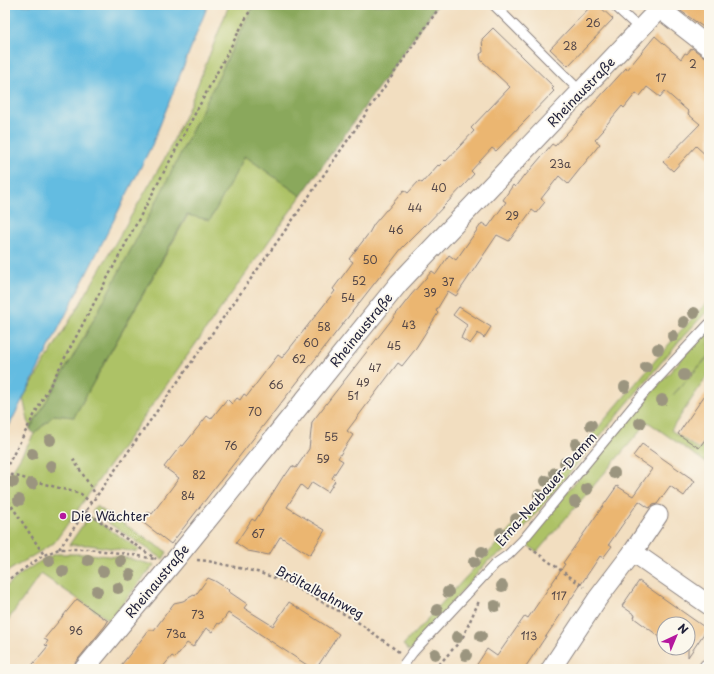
<svg xmlns="http://www.w3.org/2000/svg" width="714" height="674" viewBox="0 0 714 674" font-family="'Playpen Sans',sans-serif">
<style>
.green{fill:#adc266;stroke:#687250}
.forest{fill:#8aa85b;stroke:#56654b}
.water{fill:#63bce1;stroke:#426f8e}
.building{fill:#ebb671}
.lines{fill:none;stroke-linecap:round;stroke-linejoin:round}
.lane-casing{stroke:#8a807e;stroke-width:11}
.street-casing{stroke:#8a807e;stroke-width:21}
.path{stroke:#8a807e;stroke-width:2.5;stroke-dasharray:3 3;stroke-linecap:butt}
.lane{stroke:#fff;stroke-width:9}
.street{stroke:#fff;stroke-width:19}
.lane-bridge-casing{stroke:#8a807e;stroke-width:11;stroke-linecap:butt}
.lane-bridge{stroke:#fff;stroke-width:9}
.tree{fill:#9b957f}
.poi-dot{fill:#b5179e;stroke:#fbf7ec;stroke-width:1.5}
.labels{text-anchor:middle;stroke-width:3.5;stroke-linejoin:round;paint-order:stroke}
.number-label{font-size:11px;fill:#544748}
.street-label{font-size:13px;fill:#22223b;stroke:#fbf7ec}
.poi-label{font-size:13px;fill:#22223b;stroke:#fbf7ec;text-anchor:start}
</style>
<rect width="100%" height="100%" fill="#fbf7ec"/>
<filter id="ink" filterUnits="userSpaceOnUse"><feTurbulence type="fractalNoise" baseFrequency=".025" numOctaves="2"/><feDisplacementMap in="SourceGraphic" scale="8" xChannelSelector="R" yChannelSelector="G"/><feConvolveMatrix kernelMatrix="1 2 1 2 8 2 1 2 1" color-interpolation-filters="sRGB"/></filter>
<filter id="wash" filterUnits="userSpaceOnUse"><feTurbulence type="fractalNoise" baseFrequency=".012" numOctaves="4" result="noise"/><feDisplacementMap in="SourceGraphic" scale="16" xChannelSelector="R" yChannelSelector="G"/><feGaussianBlur stdDeviation="0.9" result="paint"/><feColorMatrix in="noise" values="0 0 0 0 0 0 0 0 0 0 0 0 0 0 0 0 0 1.4 0 .05"/><feComposite in="paint" operator="in"/></filter>
<g filter="url(#wash)">
<rect width="100%" height="100%" fill="#f2dec0"/>
<g class="green">
<polygon points="229,5 254,5 162,191 85,336 30,429 23,398 81,302 166,156 189,107"/>
<polygon points="245,156 301,196 54,543 5,573 5,483 34,434 54,415 74,417 188,215 210,220"/>
<polygon points="709,300 709,309 680,340 508,547 505,551 488,561 410,651 403,645 520,519 676,336"/>
<polygon points="709,328 709,355 673,395 709,356 709,373 671,430 699,450 708,438 709,439 709,465 648,422 537,552 525,543 616,433"/>
<polygon points="96,506 167,552 163,559 92,512"/>
<polygon points="89,516 139,549 137,552 89,545 69,545"/>
<path d="M56,554H89L127,558L154,565L109,620L41,574L5,624V588C19,574 38,561 56,554Z"/>
</g>
<polygon class="forest" points="254,5 437,5 301,196 245,156 210,220 187,215 74,417 54,415 34,434 30,429 85,336 162,191"/>
<polygon class="water" points="5,5 208,5 152,145 5,434"/>
<g id="blocks">
<g class="building">
<polygon points="592,5 598,5 613,19 568,66 550,49"/>
<polygon points="679,5 709,5 709,33 705,30 706,29 678,9"/>
<polygon points="493,28 554,87 552,89 554,91 496,151 492,148 471,171 474,174 465,184 425,226 425,225 402,248 171,544 141,521 148,512 152,514 179,478 164,467 181,445 183,446 207,416 211,419 227,399 232,404 237,398 240,400 244,394 247,396 278,355 282,358 335,291 333,289 353,262 349,259 369,233 374,224 386,210 387,210 404,190 408,193 419,181 422,183 438,165 439,166 445,160 446,161 474,131 471,128 510,87 481,60 480,54 483,52 482,39"/>
<polygon points="655,36 681,59 685,53 687,54 692,48 703,56 709,58 709,158 696,146 673,171 663,162 700,124 688,114 689,112 665,91 660,97 647,87 640,96 636,93 624,108 622,106 602,130 603,131 595,140 600,144 568,184 559,176 541,199 545,202 536,213 532,210 509,241 497,235 456,296 448,291 436,311 438,313 414,351 402,366 398,363 347,431 353,435 338,458 343,461 332,478 335,481 328,492 312,482 307,490 301,485 287,507 325,530 310,555 281,537 280,537 269,555 248,551 236,543 252,519 255,521 284,475 285,476 292,466 296,468 309,449 312,422 411,295 432,271 436,274 449,255 456,260 482,223 488,227 506,202 503,200 513,185 515,187 524,175 525,176 552,144 555,146 626,68 627,70"/>
<polygon points="459,307 491,327 484,338 478,333 470,344 461,338 467,325 453,315"/>
<polygon points="709,389 709,434 699,448 678,434"/>
<polygon points="642,444 695,481 684,496 670,486 657,504 653,505 649,508 639,501 609,544 612,546 603,558 600,556 524,669 474,669 487,649 497,656 525,616 528,618 565,564 563,563 617,486 633,496 652,469 633,456"/>
<polygon points="208,578 215,581 229,590 228,591 247,604 244,608 273,626 289,602 339,634 316,669 313,669 228,613 220,624 218,623 212,632 206,628 193,647 187,643 175,658 172,656 161,669 118,669 149,630 154,630 174,603 183,601 194,595 195,596"/>
<polygon points="639,581 707,629 688,657 688,624 664,624 664,640 634,618 635,615 622,606"/>
<polygon points="77,599 108,621 105,626 70,669 29,669 48,646 45,645 48,641 44,639"/>
</g>
</g>
</g>
<g filter="url(#ink)">
<use href="#blocks" fill-opacity="0" stroke="#8a807e" stroke-width="1"/>
<g class="lines">
<defs>
<g id="lane">
<polyline points="494,5 581,92"/>
<polyline points="614,5 640,29"/>
<polyline points="413,652 495,564 508,555 522,541 644,393 709,324"/>
</g>
<g id="street">
<polyline points="655,5 709,47"/>
<polyline points="633,552 709,605"/>
<polyline points="84,669 175,560 399,283 659,9 668,5"/>
<polyline points="551,669 598,598 633,552 658,515"/>
<polyline points="708,669 709,668"/>
</g>
</defs>
<use href="#lane" class="lane-casing"/>
<use href="#street" class="street-casing"/>
<g class="path">
<polyline points="73,459 96,495"/>
<polyline points="5,470 253,5"/>
<polyline points="5,473 81,494 91,503"/>
<polyline points="5,496 44,555"/>
<polyline points="85,511 156,559"/>
<polyline points="530,548 584,587"/>
<polyline points="59,549 294,218 441,5"/>
<polyline points="197,560 208,561 257,572 284,581 355,620 399,652"/>
<polyline points="5,582 44,555 59,549 88,549 128,554 155,559"/>
<polyline points="435,669 462,639 479,601"/>
</g>
<use href="#lane" class="lane"/>
<use href="#street" class="street"/>
<defs>
<polyline id="lane-bridge" points="404,664 413,652"/>
</defs>
<use href="#lane-bridge" class="lane-bridge-casing"/>
<use href="#lane-bridge" class="lane-bridge"/>
</g>
<g class="tree">
<circle cx="694" cy="313" r="6"/>
<circle cx="684" cy="322" r="6"/>
<circle cx="673" cy="336" r="6"/>
<circle cx="658" cy="349" r="6"/>
<circle cx="646" cy="367" r="6"/>
<circle cx="684" cy="375" r="6"/>
<circle cx="625" cy="387" r="6"/>
<circle cx="662" cy="400" r="6"/>
<circle cx="640" cy="423" r="6"/>
<circle cx="591" cy="425" r="6"/>
<circle cx="50" cy="440" r="6"/>
<circle cx="576" cy="444" r="6"/>
<circle cx="32" cy="454" r="6"/>
<circle cx="565" cy="463" r="6"/>
<circle cx="51" cy="466" r="6"/>
<circle cx="555" cy="473" r="6"/>
<circle cx="614" cy="473" r="6"/>
<circle cx="546" cy="481" r="6"/>
<circle cx="13" cy="482" r="6"/>
<circle cx="32" cy="484" r="6"/>
<circle cx="587" cy="489" r="6"/>
<circle cx="539" cy="495" r="6"/>
<circle cx="19" cy="500" r="6"/>
<circle cx="575" cy="502" r="6"/>
<circle cx="516" cy="519" r="6"/>
<circle cx="501" cy="533" r="6"/>
<circle cx="482" cy="552" r="6"/>
<circle cx="88" cy="560" r="6"/>
<circle cx="49" cy="561" r="6"/>
<circle cx="121" cy="561" r="6"/>
<circle cx="474" cy="562" r="6"/>
<circle cx="63" cy="571" r="6"/>
<circle cx="103" cy="571" r="6"/>
<circle cx="130" cy="575" r="6"/>
<circle cx="502" cy="586" r="6"/>
<circle cx="118" cy="588" r="6"/>
<circle cx="97" cy="591" r="6"/>
<circle cx="448" cy="592" r="6"/>
<circle cx="495" cy="606" r="6"/>
<circle cx="437" cy="610" r="6"/>
<circle cx="481" cy="636" r="6"/>
<circle cx="457" cy="637" r="6"/>
<circle cx="435" cy="654" r="6"/>
<circle cx="466" cy="655" r="6"/>
</g>
</g>
<circle class="poi-dot" cx="63" cy="516" r="4"/>
<g class="labels">
<g class="number-label">
<text x="593" y="27">26</text>
<text x="570" y="50">28</text>
<text x="693" y="68">2</text>
<text x="661" y="82">17</text>
<text x="560" y="168">23a</text>
<text x="439" y="192">40</text>
<text x="415" y="212">44</text>
<text x="512" y="220">29</text>
<text x="396" y="234">46</text>
<text x="370" y="264">50</text>
<text x="359" y="285">52</text>
<text x="448" y="286">37</text>
<text x="430" y="297">39</text>
<text x="348" y="302">54</text>
<text x="409" y="329">43</text>
<text x="324" y="331">58</text>
<text x="311" y="347">60</text>
<text x="394" y="350">45</text>
<text x="299" y="363">62</text>
<text x="375" y="372">47</text>
<text x="363" y="387">49</text>
<text x="276" y="389">66</text>
<text x="353" y="400">51</text>
<text x="255" y="416">70</text>
<text x="331" y="441">55</text>
<text x="231" y="450">76</text>
<text x="323" y="463">59</text>
<text x="199" y="479">82</text>
<text x="188" y="500">84</text>
<text x="258" y="538">67</text>
<text x="559" y="600">117</text>
<text x="198" y="619">73</text>
<text x="76" y="635">96</text>
<text x="176" y="638">73a</text>
<text x="529" y="640">113</text>
</g>
<g class="street-label">
<text transform="translate(581 92) rotate(-46)" y="5">Rheinaustraße</text>
<text transform="translate(361 330) rotate(-51)" y="5">Rheinaustraße</text>
<text transform="translate(546 489) rotate(-49)" y="5">Erna-Neubauer-Damm</text>
<text transform="translate(157 581) rotate(-50)" y="5">Rheinaustraße</text>
<text transform="translate(320 592) rotate(28)" y="5">Bröltalbahnweg</text>
</g>
<g class="poi-label">
<text x="71" y="521">Die Wächter</text>
</g>
</g>
<rect width="714" height="674" fill="none" stroke="#fbf7ec" stroke-width="20"/>
<g transform="translate(676 636) rotate(44)"><circle r="19" fill="#fbf7ec" stroke="#a4a2a5"/>
<path d="M0-3L7 15L0 10L-7 15Z" fill="#b5179e"/>
<text y="-6" font-size="11" font-weight="bold" text-anchor="middle" fill="#22223b">N</text>
</g>
</svg>
